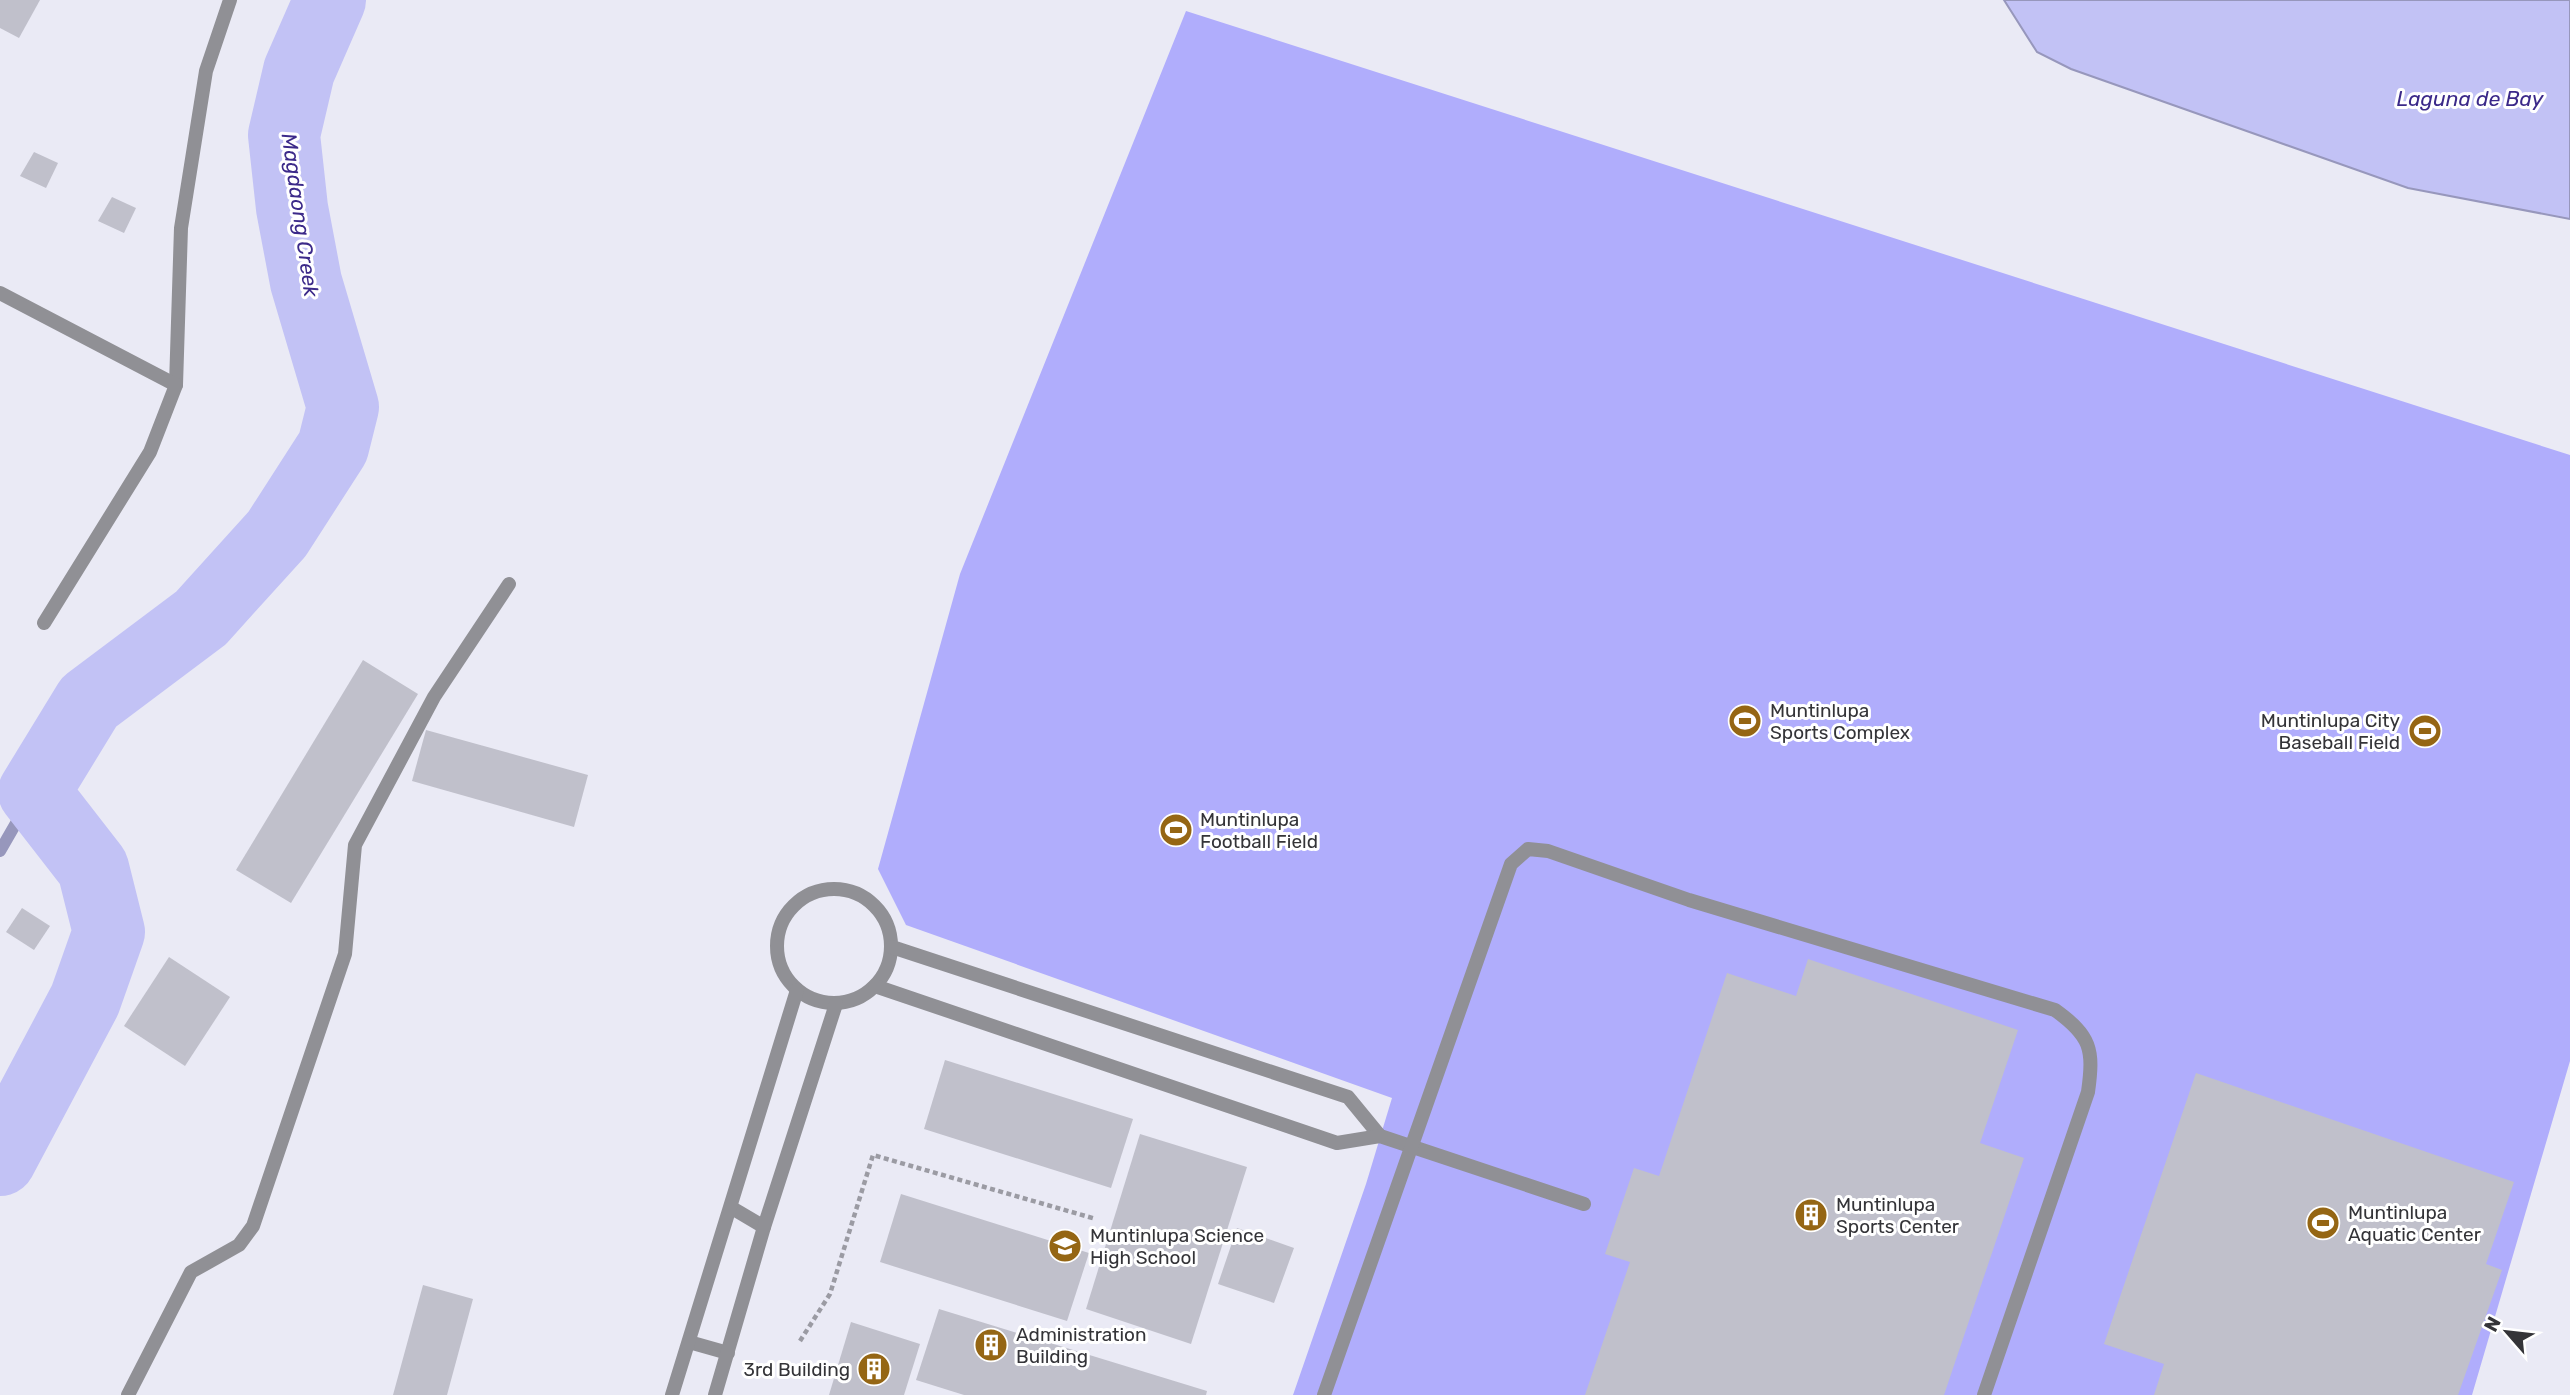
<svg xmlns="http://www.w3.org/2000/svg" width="2570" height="1395" viewBox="0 0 2570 1395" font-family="Rubik,sans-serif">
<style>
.green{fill:#b0adfc}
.water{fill:#c2c2f5;stroke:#9797bc;stroke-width:2}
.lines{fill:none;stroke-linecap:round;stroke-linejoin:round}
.stream{stroke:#9797bc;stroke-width:12}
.river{stroke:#c2c2f5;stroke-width:72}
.building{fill:#c0c0cb}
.path{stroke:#9b9ba3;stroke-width:4.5;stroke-dasharray:5 3.5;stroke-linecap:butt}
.lane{stroke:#909095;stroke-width:14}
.street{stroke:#909095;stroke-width:14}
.labels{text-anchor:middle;stroke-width:6;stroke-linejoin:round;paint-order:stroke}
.poi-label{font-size:19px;fill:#343438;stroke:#fff;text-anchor:start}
.water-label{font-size:21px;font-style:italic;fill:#3b2989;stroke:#fff}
</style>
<rect width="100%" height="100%" fill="#eaeaf5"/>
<polygon class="green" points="1186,11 2570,455 2570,1061 2472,1395 1293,1395 1366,1184 1392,1098 906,925 878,869 960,574"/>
<polygon class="water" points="2004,0 2570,0 2570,219 2408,188 2071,69 2037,52"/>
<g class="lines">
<polyline class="stream" points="0,851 34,792"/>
<polyline class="river" points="0,1160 85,1000 109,932 93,868 34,792 89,702 201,618 277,534 333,447 343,407 306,282 292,208 284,135 299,71 330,0"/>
</g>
<g class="building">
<polygon points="0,0 40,0 19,38 0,28"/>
<polygon points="34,152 58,163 46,188 20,176"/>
<polygon points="112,197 136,208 124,233 98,221"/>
<polygon points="363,660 418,694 291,903 236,870"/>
<polygon points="426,730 588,775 574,827 412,781"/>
<polygon points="22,908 50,926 34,950 6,932"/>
<polygon points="169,957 230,997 185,1066 124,1026"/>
<polygon points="1808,959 2018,1030 1980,1143 2024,1158 1944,1395 1585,1395 1630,1262 1605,1254 1634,1168 1659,1176 1727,973 1796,996"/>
<polygon points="945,1060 1133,1119 1111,1188 924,1129"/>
<polygon points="2196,1073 2514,1182 2486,1264 2502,1270 2458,1395 2154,1395 2164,1364 2104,1344"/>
<polygon points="1140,1134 1247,1167 1191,1344 1086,1309"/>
<polygon points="901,1194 1089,1253 1067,1321 880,1262"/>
<polygon points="1237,1228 1294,1248 1274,1303 1218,1284"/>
<polygon points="423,1285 473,1299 447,1395 393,1395"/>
<polygon points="939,1309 1207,1391 1206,1395 964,1395 916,1380"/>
<polygon points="851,1322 920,1344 904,1395 829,1395"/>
</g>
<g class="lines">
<polyline class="path" points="800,1341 830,1294 873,1155 1096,1219"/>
<g class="lane">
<polyline points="176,385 181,228 206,71 230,0"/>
<circle cx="834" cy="946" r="57"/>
<polyline points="892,947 1348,1097 1380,1136"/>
<polyline points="875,986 1337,1143 1380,1136 1584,1204"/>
<polyline points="732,1208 764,1227"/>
<polyline points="689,1342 728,1353"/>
<polyline points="128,1395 191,1272 239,1245 253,1226 345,954 355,845 434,697 509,584"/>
<polyline points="672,1395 797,990"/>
<polyline points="715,1395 764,1227 836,1004"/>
<path d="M1324,1395L1511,864L1528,849L1548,851L1689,900L2055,1010C2091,1036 2094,1049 2088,1092L1984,1395"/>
</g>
<polyline class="street" points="0,293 176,385 150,452 44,623"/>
</g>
<defs>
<symbol id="stadium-disc" viewBox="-11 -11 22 22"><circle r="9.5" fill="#956614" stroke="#fff"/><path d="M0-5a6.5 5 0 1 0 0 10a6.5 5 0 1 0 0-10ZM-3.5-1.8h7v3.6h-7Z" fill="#fff"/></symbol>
<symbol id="building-disc" viewBox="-11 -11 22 22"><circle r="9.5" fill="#956614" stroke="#fff"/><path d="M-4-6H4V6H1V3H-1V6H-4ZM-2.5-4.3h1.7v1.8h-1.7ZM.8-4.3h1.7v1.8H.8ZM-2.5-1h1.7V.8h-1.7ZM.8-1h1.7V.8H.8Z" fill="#fff"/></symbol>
<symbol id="school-disc" viewBox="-11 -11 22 22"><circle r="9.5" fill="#956614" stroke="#fff"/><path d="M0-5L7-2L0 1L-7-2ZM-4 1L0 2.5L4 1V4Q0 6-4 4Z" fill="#fff"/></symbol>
</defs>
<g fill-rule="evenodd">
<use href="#stadium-disc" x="1726" y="702" width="38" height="38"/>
<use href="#stadium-disc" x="2406" y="712" width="38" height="38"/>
<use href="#stadium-disc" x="1157" y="811" width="38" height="38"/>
<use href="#building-disc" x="1792" y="1196" width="38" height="38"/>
<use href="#stadium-disc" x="2304" y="1204" width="38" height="38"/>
<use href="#school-disc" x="1046" y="1227" width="38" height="38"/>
<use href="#building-disc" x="972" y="1326" width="38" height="38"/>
<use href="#building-disc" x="855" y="1350" width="38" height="38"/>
</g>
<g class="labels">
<g class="poi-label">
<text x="1770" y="717">Muntinlupa<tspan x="1770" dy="22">Sports Complex</tspan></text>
<text x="2400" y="727" text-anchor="end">Muntinlupa City<tspan x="2400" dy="22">Baseball Field</tspan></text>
<text x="1200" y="826">Muntinlupa<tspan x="1200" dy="22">Football Field</tspan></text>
<text x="1836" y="1211">Muntinlupa<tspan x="1836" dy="22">Sports Center</tspan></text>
<text x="2348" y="1219">Muntinlupa<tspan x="2348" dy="22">Aquatic Center</tspan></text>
<text x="1090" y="1242">Muntinlupa Science<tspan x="1090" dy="22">High School</tspan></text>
<text x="1016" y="1341">Administration<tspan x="1016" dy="22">Building</tspan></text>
<text x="850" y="1376" text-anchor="end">3rd Building</text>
</g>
<g class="water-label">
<text x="2470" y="106">Laguna de Bay</text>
<text transform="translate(300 215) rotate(82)" y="7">Magdaong Creek</text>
</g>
</g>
<g transform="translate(2507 1332) rotate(298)" stroke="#ffffff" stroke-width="5" paint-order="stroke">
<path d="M0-5L12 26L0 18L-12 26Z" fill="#343438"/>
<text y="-10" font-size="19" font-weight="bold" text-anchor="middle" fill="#343438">N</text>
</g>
</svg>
